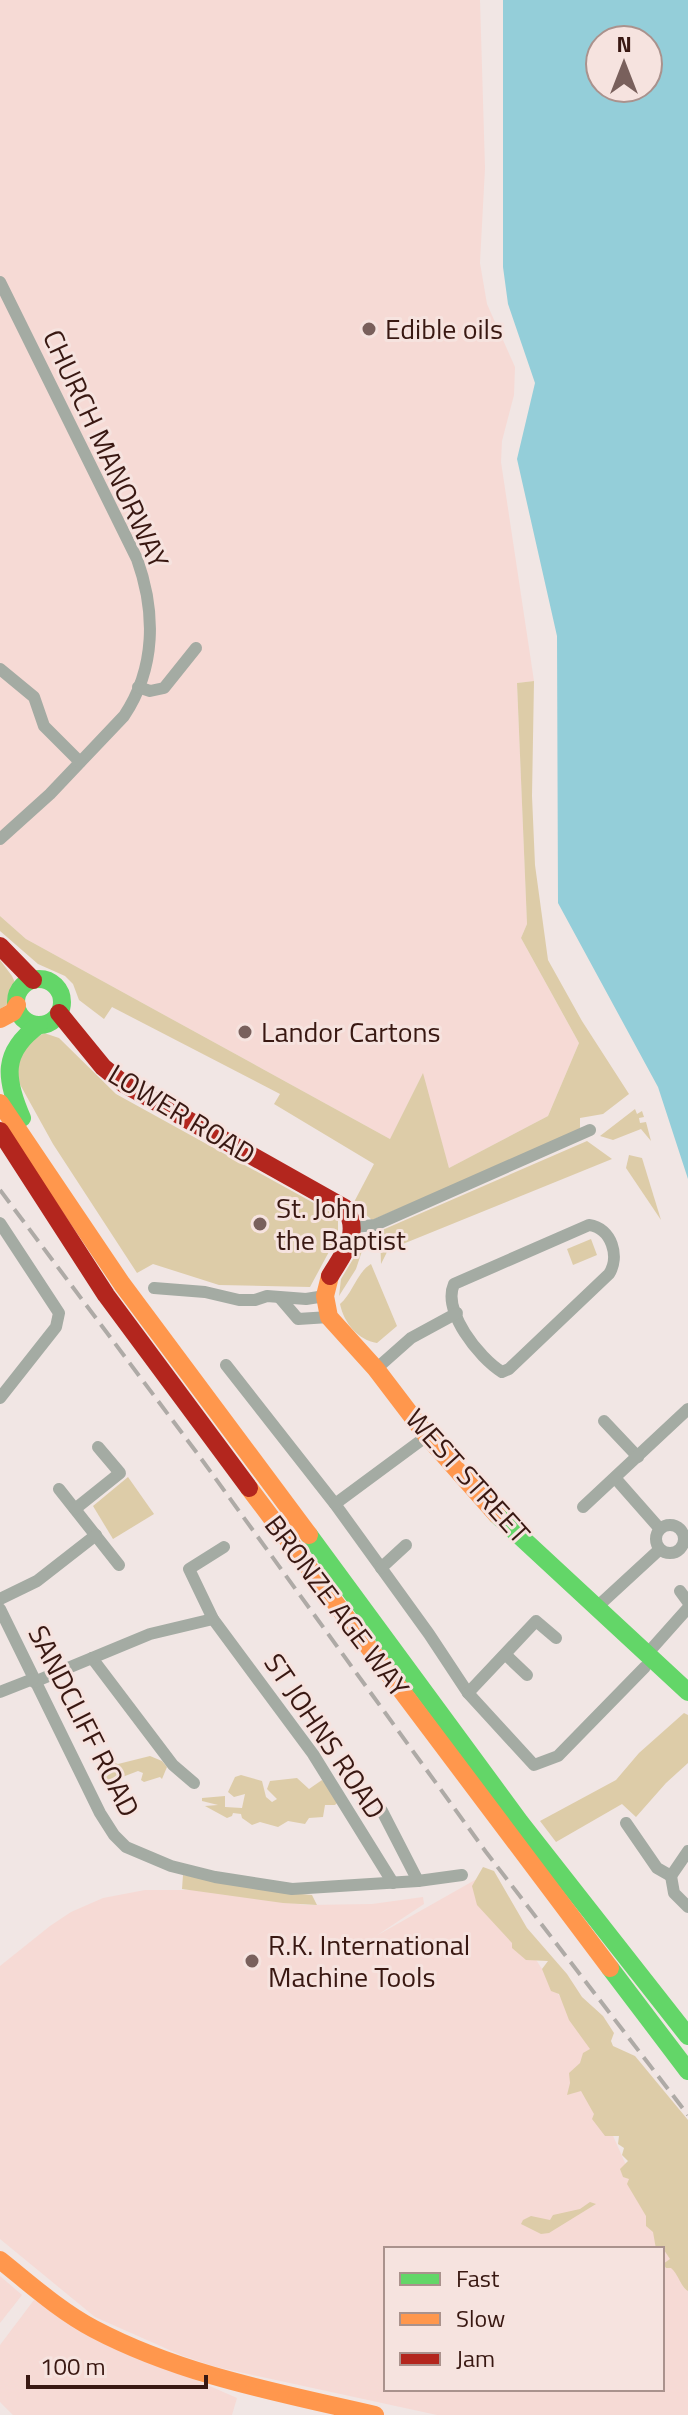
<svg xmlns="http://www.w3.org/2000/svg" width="688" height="2415" viewBox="0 0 688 2415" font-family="'Titillium Web',sans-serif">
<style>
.built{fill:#f6dad5;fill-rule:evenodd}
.green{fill:#ddcca8}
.water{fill:#94ced9;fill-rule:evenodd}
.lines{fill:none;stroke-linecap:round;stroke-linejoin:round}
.street{stroke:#a4aba3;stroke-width:12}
.fast{stroke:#63d668;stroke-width:18}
.slow{stroke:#ff974d;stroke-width:18}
.jam{stroke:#b3261e;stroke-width:18}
.rail{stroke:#aeaaa6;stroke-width:4;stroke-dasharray:16 8;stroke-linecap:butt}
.poi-dot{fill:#79605c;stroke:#f6e3df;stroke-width:3}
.labels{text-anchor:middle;stroke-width:6;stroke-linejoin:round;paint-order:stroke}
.poi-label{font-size:28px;fill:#391812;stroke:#f6e3df;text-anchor:start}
.street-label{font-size:28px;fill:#391812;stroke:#f6e3df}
</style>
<rect width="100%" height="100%" fill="#f1e6e4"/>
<g class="built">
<polygon points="0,0 480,0 485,168 480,263 487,304 515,367 514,395 502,441 501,462 534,681 517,683 527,924 521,938 579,1043 548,1116 449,1168 422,1075 390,1139 26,939 0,916"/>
<path d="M482,1876L593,2048L610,2129L634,2183L688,2262V2415H437L216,2367L183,2356L95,2317L0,2239V1966L50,1926L71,1912L103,1898L145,1890H196L306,1905L372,1904L423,1897L424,1904L376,1936ZM386,2249H662V2389H386Z"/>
<polygon points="0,2276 22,2295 0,2323"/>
<polygon points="34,2300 139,2355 237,2398 232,2415 13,2415 0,2402 0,2345"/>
</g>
<g class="green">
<polygon points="534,681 532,796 535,865 548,960 582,1021 629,1094 603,1114 580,1118 580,1131 372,1220 353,1204 374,1164 274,1104 280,1094 112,1007 104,1019 79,1000 73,984 65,976 38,964 0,931 0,916 26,939 390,1139 423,1073 449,1168 548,1116 579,1043 521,938 527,924 517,683"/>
<polygon points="0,960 12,976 17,987 11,1002 0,1009"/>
<polygon points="44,1033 59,1038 116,1094 330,1212 338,1219 338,1235 310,1287 219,1285 153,1264 137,1273 53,1144 17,1079 19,1049"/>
<polygon points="635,1109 637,1114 642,1111 644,1117 639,1118 640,1123 646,1122 651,1141 641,1129 613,1140 600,1136"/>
<polygon points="587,1141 612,1159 388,1250 381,1264 380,1231"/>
<polygon points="629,1155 642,1158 661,1220 626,1168"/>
<polygon points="367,1236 356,1269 339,1296 341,1279"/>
<polygon points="591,1239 597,1255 573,1265 567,1249"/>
<path d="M371,1264L397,1326L377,1343C358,1340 344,1323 340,1304C353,1293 357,1272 371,1264Z"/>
<polygon points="128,1477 154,1514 113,1539 93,1506"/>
<polygon points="684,1713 688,1715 688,1763 666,1783 636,1817 622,1804 556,1842 540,1821 616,1780 639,1753"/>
<polygon points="150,1756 162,1761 167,1767 162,1779 160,1777 144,1782 141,1780 143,1773 138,1771 112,1781 110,1785 104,1785 99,1775 107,1763 112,1762 118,1764"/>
<polygon points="241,1775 262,1781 266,1797 272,1802 277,1799 267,1789 270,1781 297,1778 309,1789 322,1780 339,1801 335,1805 325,1805 323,1817 309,1818 305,1824 288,1821 278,1827 260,1822 252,1825 242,1818 241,1814 233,1813 232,1816 227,1818 205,1806 218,1805 202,1801 202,1798 225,1796 225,1807 242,1808 245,1794 234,1797 228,1792 235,1777"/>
<path d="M483,1867L494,1871L527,1928L567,1974L582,1997L603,2016L614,2033L611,2041L613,2046L635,2056L688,2120V2291C680,2286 679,2275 671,2268H666L663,2264L670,2259L664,2250L656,2249L653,2232L646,2226V2216L627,2184L629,2179L623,2177L620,2169L628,2161L622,2155L624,2148L618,2144L619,2136H605L592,2119L594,2114L581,2091L567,2095L570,2083L569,2073L580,2063L583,2053L590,2049L569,2020L559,1994L551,1991L542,1969L548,1961L526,1960L512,1948V1943L477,1905L472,1886Z"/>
<polygon points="183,1875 280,1892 312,1895 317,1905 283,1903 182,1889"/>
<polygon points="590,2202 596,2204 549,2233 541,2234 521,2224 523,2220 531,2216 550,2220 553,2215 580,2209"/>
</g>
<path class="water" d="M503,0H688V1179L658,1087L558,903L557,636L517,459L535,383L508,304L503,267ZM600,40H648V88H600Z"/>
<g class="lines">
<g class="street">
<path d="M0,282L137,559C156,612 156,668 124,716L50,794L0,839"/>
<polyline points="0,669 34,697 44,726 80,762"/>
<polyline points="138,687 150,691 164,688 196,648"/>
<polyline points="0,1223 59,1313 56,1327 0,1398"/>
<path d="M589,1225C612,1228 620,1257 609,1274L509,1369L502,1372C479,1358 442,1311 454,1284Z"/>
<polyline points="353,1227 375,1225 590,1130"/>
<polyline points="154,1288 205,1292 239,1300 255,1300 267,1296 306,1299 325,1296"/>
<polyline points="280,1298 298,1319 329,1317"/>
<polyline points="226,1365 335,1504 429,1634 468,1693 534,1765 558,1756 645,1667"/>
<polyline points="376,1369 411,1338 457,1313"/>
<polyline points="604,1421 638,1457"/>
<polyline points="616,1479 660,1529"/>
<polyline points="59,1489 119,1565"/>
<polyline points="335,1504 427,1436"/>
<polyline points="583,1507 688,1409"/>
<polyline points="75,1509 120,1473 98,1447"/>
<circle cx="670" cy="1539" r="14"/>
<polyline points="224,1547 189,1569 213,1619 313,1754 393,1883"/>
<polyline points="381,1568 406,1545"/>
<polyline points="680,1591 688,1602"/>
<polyline points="0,1599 37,1581 96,1535"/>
<polyline points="597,1607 660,1549"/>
<polyline points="0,1609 100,1813 114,1835 126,1847 171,1866 215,1877 292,1889 418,1881 462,1875"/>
<polyline points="647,1654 688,1608"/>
<polyline points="506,1655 527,1675"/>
<polyline points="92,1658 173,1765 194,1783"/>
<polyline points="34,1682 150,1634 213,1619"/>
<polyline points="0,1692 33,1679"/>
<polyline points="468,1693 536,1621 556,1638"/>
<polyline points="382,1811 418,1881"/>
<polyline points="626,1823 657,1868 671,1876 688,1851"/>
<polyline points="671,1876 674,1893 688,1907"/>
</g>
<g class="fast">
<circle cx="39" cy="1002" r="23"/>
<path d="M22,1118C5,1079 1,1052 39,1025"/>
<polyline points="497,1515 688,1692"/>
<polyline points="309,1535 520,1822 688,2036"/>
<polyline points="610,1968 688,2071"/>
</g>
<g class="slow">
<polyline points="0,1019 13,1012 17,1005"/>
<polyline points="0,1103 122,1284 309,1535"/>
<polyline points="330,1276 325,1296 329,1317 376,1369 427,1436 497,1515"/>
<polyline points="249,1488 610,1968"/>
<path d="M0,2260C30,2284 60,2311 94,2329C181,2375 280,2393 375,2415"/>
</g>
<g class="jam">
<polyline points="0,946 33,980"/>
<path d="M59,1013L103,1067L124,1084L345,1208C362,1233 343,1254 330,1276"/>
<polyline points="0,1131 106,1295 249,1488"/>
</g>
<polyline class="rail" points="0,1190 197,1453 486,1852 688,2115"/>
</g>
<g class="poi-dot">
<circle cx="369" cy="329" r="8"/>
<circle cx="245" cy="1032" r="8"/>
<circle cx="260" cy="1224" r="8"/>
<circle cx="252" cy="1961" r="8"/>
</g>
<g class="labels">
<g class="poi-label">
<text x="385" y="339">Edible oils</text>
<text x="261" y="1042">Landor Cartons</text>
<text x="276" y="1218">St. John<tspan x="276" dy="32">the Baptist</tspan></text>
<text x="268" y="1955">R.K. International<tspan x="268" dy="32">Machine Tools</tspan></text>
</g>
<g class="street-label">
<text transform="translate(106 449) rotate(65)" y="10">CHURCH MANORWAY</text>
<text transform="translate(182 1114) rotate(31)" y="10">LOWER ROAD</text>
<text transform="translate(468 1476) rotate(48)" y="10">WEST STREET</text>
<text transform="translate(337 1606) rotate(53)" y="10">BRONZE AGE WAY</text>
<text transform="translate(84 1721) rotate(63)" y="10">SANDCLIFF ROAD</text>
<text transform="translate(325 1736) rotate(56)" y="10">ST JOHNS ROAD</text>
</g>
</g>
<rect x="384" y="2247" width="280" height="144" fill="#f6e3df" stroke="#aa928d" stroke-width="2"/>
<rect x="400" y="2273" width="40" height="12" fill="#63d668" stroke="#aa928d" stroke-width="2"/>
<text x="456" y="2287" font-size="24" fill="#391812">Fast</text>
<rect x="400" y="2313" width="40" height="12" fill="#ff974d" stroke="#aa928d" stroke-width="2"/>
<text x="456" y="2327" font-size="24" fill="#391812">Slow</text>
<rect x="400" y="2353" width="40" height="12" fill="#b3261e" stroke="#aa928d" stroke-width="2"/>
<text x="456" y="2367" font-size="24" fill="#391812">Jam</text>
<g transform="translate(624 64)"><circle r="38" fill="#f6e3df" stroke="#aa928d" stroke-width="2"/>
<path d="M0-6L14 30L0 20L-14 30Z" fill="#79605c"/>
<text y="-12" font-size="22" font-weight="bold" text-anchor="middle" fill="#391812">N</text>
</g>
<path d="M28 2375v12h178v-12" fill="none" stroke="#391812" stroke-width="4"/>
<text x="40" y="2375" font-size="24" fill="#391812" stroke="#f6e3df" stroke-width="6" paint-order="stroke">100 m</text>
</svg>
